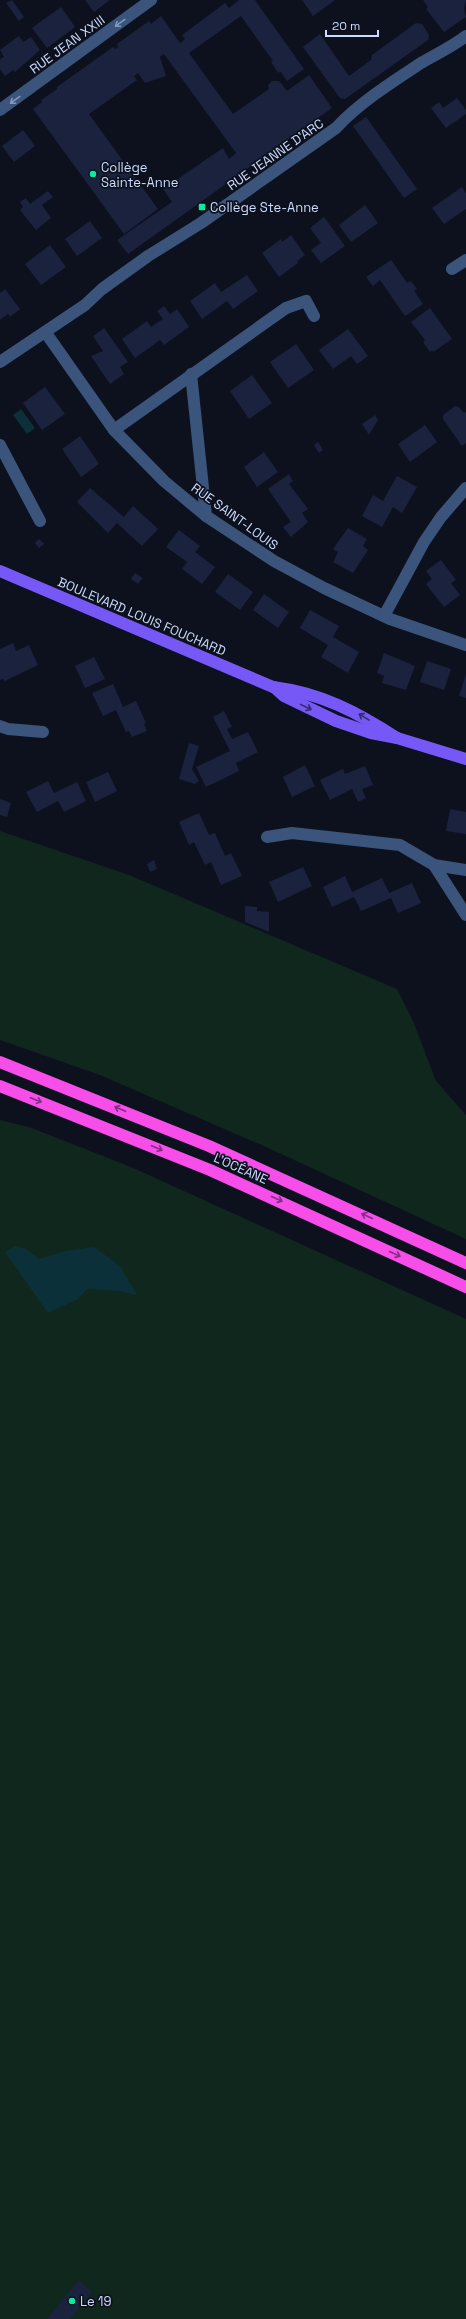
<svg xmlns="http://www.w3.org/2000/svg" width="466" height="2319" viewBox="0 0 466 2319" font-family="'Space Grotesk',sans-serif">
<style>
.green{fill:#10271d}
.water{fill:#0b3039}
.building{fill:#1a223e}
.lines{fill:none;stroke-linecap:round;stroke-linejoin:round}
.minor{stroke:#3a547b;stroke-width:12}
.major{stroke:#7658f7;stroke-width:12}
.highway{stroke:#f74de9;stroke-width:12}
.oneway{stroke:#8398bc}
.oneway2{stroke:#322a6a}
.oneway3{stroke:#822f84}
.poi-dot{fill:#0bea9f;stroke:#0d111e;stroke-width:1.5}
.labels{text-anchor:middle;stroke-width:3.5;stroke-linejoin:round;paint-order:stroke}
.street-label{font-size:13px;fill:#ccdcfd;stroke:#0d111e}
.poi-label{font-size:13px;fill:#ccdcfd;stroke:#0d111e;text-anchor:start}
</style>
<rect width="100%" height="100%" fill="#0d111e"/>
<g class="green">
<polygon points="0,831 129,875 397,989 413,1021 436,1081 466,1115 466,1239 266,1147 100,1075 0,1040"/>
<polygon points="0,1120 29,1127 131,1167 466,1319 466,2319 0,2319"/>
</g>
<g class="water">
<polygon points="21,409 35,428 27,434 13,415"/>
<polygon points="15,1246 26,1249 39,1259 65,1251 94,1247 120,1266 137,1295 120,1291 87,1289 78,1299 48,1313 5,1252"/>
</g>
<g class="building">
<polygon points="12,0 24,17 19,21 6,3"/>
<polygon points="85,0 110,0 94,12"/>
<polygon points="239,0 255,0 304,69 287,81 280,71 278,73 271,62 273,61 241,16 189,53 233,114 269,89 268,85 272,81 279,81 287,91 309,75 332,108 128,254 117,240 172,202 163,189 223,148 229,159 236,153 164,54 160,57 166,76 145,83 138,73 134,76 137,80 89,114 158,209 124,234 33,109 42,102 41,100 57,89 57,87 113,47 115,49 118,47 117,44 149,21 151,24 161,16 180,43 185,39 182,35 225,3 229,8"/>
<polygon points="302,0 335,0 313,16"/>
<polygon points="423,0 466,0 464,9 466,17 444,32 426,9 428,7"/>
<polygon points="61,7 75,27 47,48 32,28"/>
<polygon points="416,23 422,24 429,35 428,40 345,99 340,98 303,47 320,34 349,76 371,60 372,55"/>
<polygon points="19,36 23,42 31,37 40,50 15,72 13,70 5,76 0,69 0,59 4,57 0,50"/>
<polygon points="457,98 466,110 466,114 446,128 431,108 439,102 443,108"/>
<polygon points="366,117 417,189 404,198 353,126"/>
<polygon points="23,130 35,146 14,162 2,146"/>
<polygon points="462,187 466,193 466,209 444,224 432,208"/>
<polygon points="48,191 53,197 42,205 51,218 36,230 20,210 23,207 20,202 26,198 30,204"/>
<polygon points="365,205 378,223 351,242 339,225"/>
<polygon points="324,217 345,246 321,263 311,250 321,243 310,228"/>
<polygon points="90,221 102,238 77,256 65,239"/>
<polygon points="291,235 305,255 297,261 298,263 279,277 262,253 281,239 282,242"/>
<polygon points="50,245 66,267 41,285 25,264"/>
<polygon points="391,260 407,283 411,281 417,289 414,291 423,304 405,316 380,280 373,286 366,277"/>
<polygon points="247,275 258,291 233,309 227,301 202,319 190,301 215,283 221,292"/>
<polygon points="5,289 20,309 10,317 8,314 0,320 0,293"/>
<polygon points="164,306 170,314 177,309 189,327 164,345 160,340 135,358 122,339 147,321 151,327 163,319 157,311"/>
<polygon points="430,308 452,339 433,352 432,350 430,352 423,342 425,340 411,322"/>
<polygon points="104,328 128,362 120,367 124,374 110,384 91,356 103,351 93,336"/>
<polygon points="348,329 368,356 357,364 351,356 333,369 319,350"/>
<polygon points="296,344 314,370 288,388 270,362"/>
<polygon points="252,375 272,403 249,419 230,391"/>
<polygon points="45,387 65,414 42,430 23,403"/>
<polygon points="455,406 459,407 464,413 466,412 466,443 462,446 443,419 443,415"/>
<polygon points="375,415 378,420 369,435 362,424"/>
<polygon points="425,425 437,442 410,462 398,444"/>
<polygon points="80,436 99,464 81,477 62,449"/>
<polygon points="318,442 323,450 319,453 314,445"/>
<polygon points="264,452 278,472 257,487 244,467"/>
<polygon points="289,474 293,481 289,484 308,509 302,513 308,522 291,537 283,527 291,522 268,489"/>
<polygon points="397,476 417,487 402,513 393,507 382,527 362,516 373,495 383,501"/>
<polygon points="90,488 124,517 133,506 158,529 142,546 117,523 108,533 77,502"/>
<polygon points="348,528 367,539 363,546 368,550 353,573 333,562 338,552 333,549"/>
<polygon points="179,530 200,546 195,552 215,567 202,584 182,569 187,562 166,547"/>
<polygon points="39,539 44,544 39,548 35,543"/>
<polygon points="441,560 456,580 451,583 460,595 444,607 426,584 432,579 426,571"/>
<polygon points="135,573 143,578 138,584 131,579"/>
<polygon points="228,574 253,592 240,610 215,592"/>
<polygon points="264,594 289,612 278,628 253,610"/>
<polygon points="310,610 339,626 333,637 359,652 348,673 321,657 328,645 300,628"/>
<polygon points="13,643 16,651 29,645 38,665 5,681 3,679 0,680 0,649"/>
<polygon points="384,653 415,666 406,690 382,683 384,676 377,673"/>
<polygon points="94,657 105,679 85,688 75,666"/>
<polygon points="427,661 451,669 444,690 420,682"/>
<polygon points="466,674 466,698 459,696"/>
<polygon points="113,684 123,707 136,701 146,723 144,724 147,731 132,737 129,731 126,732 116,710 103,716 92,693"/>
<polygon points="224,711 232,727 227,729 232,739 248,732 258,752 236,763 239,771 206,787 196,767 230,751 213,717"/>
<polygon points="189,743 199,746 192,769 199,781 195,784 179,779"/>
<polygon points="305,765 315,786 292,797 283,777"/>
<polygon points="365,766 373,785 362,789 366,798 358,802 352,789 330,800 320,780 343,769 345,774"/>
<polygon points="108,772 117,791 95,802 86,782"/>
<polygon points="48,781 54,793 77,782 86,801 64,812 58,801 37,812 26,792"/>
<polygon points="0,799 11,803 7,817 0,815"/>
<polygon points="450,809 466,812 466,834 446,831"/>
<polygon points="199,813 209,835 215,833 225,856 231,853 242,876 221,885 211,862 205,865 194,842 189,845 179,822"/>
<polygon points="154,860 157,869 150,872 147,864"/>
<polygon points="303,867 312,886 278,902 269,882"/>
<polygon points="345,876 352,892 382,878 389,893 412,883 421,903 398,913 391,898 361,911 354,897 332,907 323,887"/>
<polygon points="245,906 257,907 257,911 269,912 269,932 245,922"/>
<polygon points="79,2280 92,2292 70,2319 47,2319"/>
</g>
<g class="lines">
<g class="minor">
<polyline points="0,110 151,0"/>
<polyline points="452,269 466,260"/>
<polyline points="46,333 114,430 164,481 206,516 274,561 324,588 390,619 466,645"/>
<path d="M0,362L85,305L102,289L148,256L201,223L336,128C359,103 392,82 421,63C436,54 452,47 466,36"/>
<polyline points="191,374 206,516"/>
<polyline points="114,430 286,308 306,301 314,316"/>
<polyline points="0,445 40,521"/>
<polyline points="384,616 424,542 441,517 466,488"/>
<polyline points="0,726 8,729 43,732"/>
<polyline points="267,837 292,833 400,845 434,865 466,870"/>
<polyline points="434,865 466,915"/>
</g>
<g class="major">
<path d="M0,571L273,687C321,693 357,712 397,738"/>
<polyline points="274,687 284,696 336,721 371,733 397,738 466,759"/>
</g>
<g class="highway">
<polyline points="0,1062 209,1146 466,1263"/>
<polyline points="0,1086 210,1170 466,1287"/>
</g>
</g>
<defs><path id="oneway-shaft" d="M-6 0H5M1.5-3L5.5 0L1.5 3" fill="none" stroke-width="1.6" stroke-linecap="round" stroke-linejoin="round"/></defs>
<g class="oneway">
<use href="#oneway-shaft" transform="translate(120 23) rotate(144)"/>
<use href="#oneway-shaft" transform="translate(15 100) rotate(144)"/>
</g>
<g class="oneway2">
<use href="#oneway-shaft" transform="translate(306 707) rotate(26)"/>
<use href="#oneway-shaft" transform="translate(364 717) rotate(-149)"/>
</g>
<g class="oneway3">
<use href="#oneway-shaft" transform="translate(36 1100) rotate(21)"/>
<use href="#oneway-shaft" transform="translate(120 1109) rotate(-157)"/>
<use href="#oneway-shaft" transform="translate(157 1148) rotate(23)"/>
<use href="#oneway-shaft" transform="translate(277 1199) rotate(24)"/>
<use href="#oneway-shaft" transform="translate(367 1216) rotate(-156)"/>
<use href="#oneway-shaft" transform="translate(395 1254) rotate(25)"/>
</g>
<g class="poi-dot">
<circle cx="93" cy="174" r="4"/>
<rect x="198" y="203" width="8" height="8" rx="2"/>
<circle cx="72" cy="2301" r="4"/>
</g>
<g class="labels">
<g class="street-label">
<text transform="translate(67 44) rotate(-36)" y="5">RUE JEAN XXIII</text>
<text transform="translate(275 154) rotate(-35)" y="5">RUE JEANNE D'ARC</text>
<text transform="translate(235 516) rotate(36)" y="5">RUE SAINT-LOUIS</text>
<text transform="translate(142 616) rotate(23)" y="5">BOULEVARD LOUIS FOUCHARD</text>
<text transform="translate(241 1168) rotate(24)" y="5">L’OCÉANE</text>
</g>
<g class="poi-label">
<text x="101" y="172">Collège<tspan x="101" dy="15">Sainte-Anne</tspan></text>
<text x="210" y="212">Collège Ste-Anne</text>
<text x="80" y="2306">Le 19</text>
</g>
</g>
<path d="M326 30v6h52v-6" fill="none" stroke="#ccdcfd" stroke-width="2"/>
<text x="332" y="30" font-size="12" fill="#ccdcfd" stroke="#0d111e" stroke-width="3" paint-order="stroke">20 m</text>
</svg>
